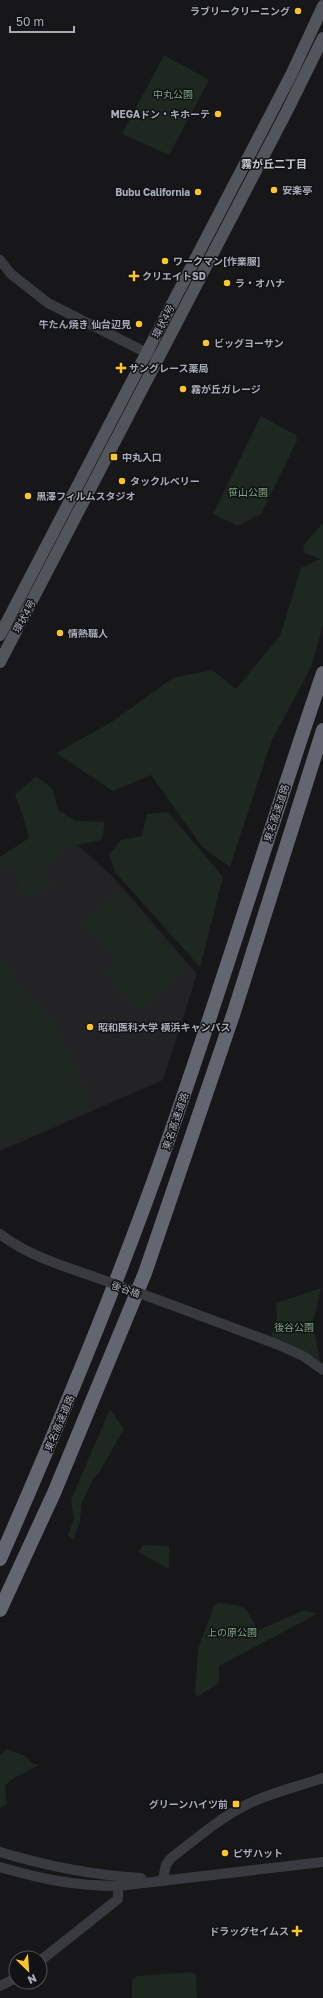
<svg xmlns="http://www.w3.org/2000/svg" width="323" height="1998" viewBox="0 0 323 1998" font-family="'Golos Text','Noto Sans JP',sans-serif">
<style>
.built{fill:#232326}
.green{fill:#1e2720}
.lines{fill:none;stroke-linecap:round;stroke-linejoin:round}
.minor{stroke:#393a40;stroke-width:10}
.major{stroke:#53555d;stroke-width:12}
.highway{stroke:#636670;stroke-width:14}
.minor-bridge{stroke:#393a40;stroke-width:10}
.poi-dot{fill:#fdc52a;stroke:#121214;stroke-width:1.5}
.labels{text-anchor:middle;stroke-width:3;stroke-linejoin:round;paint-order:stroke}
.poi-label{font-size:10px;font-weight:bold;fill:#a8acba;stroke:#121214;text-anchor:start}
.park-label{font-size:10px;fill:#7ea683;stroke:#121214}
.street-label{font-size:10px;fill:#a8acba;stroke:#121214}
.neighbourhood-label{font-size:11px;font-weight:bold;fill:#c9ccd5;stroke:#121214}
</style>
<rect width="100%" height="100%" fill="#171719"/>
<polygon class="built" points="68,836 114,878 197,974 163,1080 0,1151 0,863"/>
<g class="green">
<polygon points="164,55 209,80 169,155 122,134"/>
<polygon points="261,416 296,435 297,441 261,514 237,526 213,514"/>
<polygon points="323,523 323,626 311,667 271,742 230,867 203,848 151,775 113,791 56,753 110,723 173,678 212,670 236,689 280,636 301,568 320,559 305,553 303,546"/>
<polygon points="36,776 53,789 58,810 76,821 105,822 102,840 62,848 45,868 52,883 38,894 22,895 15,875 0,866 0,857 29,838 23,816 15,795"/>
<polygon points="168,812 223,877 200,967 115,872 109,855 121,840 142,836 147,814"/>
<polygon points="120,891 187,967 138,1011 104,971 117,959 84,922"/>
<polygon points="0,960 48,1018 56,1024 89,1101 86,1110 0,1147"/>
<polygon points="321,1288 313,1322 320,1362 271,1338 277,1316 276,1303"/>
<polygon points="110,1409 124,1429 100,1471 93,1479 82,1503 80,1521 73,1540 68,1535 74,1519 71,1500"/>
<polygon points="143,1545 169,1546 169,1569 138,1552"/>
<path d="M219,1603C250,1607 243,1604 258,1630L305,1610L317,1614L219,1666V1683L197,1697L195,1692L198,1649L214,1606Z"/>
<polygon points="7,1749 25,1756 32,1763 39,1765 12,1779 5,1786 7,1804 0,1808 0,1755"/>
<polygon points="193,1972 196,1975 197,1998 132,1998 132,1979 137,1976"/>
</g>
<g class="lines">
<g class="minor">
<polyline points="0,260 11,274 48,303 153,356"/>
<path d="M0,1234C27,1255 60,1265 92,1276"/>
<polyline points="161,1301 279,1345 303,1356 323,1370"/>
<path d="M0,1852C46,1866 92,1875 141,1878"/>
<path d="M0,1867C42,1879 74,1886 118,1886L323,1862"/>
<path d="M163,1879L166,1865L171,1858C195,1840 217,1820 244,1806C268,1793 297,1787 323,1778"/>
<polyline points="40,1961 118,1899 118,1886"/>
<polyline points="0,1986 16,1978"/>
</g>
<g class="major">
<polyline points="0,635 291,75 323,6"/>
<polyline points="0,662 287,111 323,38"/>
</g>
<g class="highway">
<path d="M0,1559C57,1429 112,1298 160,1163C218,1001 267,836 323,673"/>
<polyline points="0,1610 54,1493 145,1273 234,1012 323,730"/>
</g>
<polyline class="minor-bridge" points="92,1276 161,1301"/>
</g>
<g class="poi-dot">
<circle cx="298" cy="11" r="4"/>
<circle cx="218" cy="114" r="4"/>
<circle cx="274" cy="190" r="4"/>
<circle cx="198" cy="192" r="4"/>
<circle cx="165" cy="261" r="4"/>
<path d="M132 270h4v4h4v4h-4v4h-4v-4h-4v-4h4z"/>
<circle cx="227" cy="283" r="4"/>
<circle cx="139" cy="324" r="4"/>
<circle cx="206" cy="343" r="4"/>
<path d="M119 362h4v4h4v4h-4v4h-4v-4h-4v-4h4z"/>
<circle cx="183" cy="389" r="4"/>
<rect x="110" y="453" width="8" height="8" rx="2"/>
<circle cx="122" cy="481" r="4"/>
<circle cx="28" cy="496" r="4"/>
<circle cx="60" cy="633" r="4"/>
<circle cx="90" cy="1027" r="4"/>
<rect x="232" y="1800" width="8" height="8" rx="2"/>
<circle cx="225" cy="1853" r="4"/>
<path d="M295 1925h4v4h4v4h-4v4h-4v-4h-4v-4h4z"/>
</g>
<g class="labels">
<g class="poi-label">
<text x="290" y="15" text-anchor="end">ラブリークリーニング</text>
<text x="210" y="118" text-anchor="end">MEGAドン・キホーテ</text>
<text x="282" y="194">安楽亭</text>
<text x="190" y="196" text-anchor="end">Bubu California</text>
<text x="173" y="265">ワークマン[作業服]</text>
<text x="142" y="280">クリエイトSD</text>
<text x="235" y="287">ラ・オハナ</text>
<text x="131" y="328" text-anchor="end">牛たん焼き 仙台辺見</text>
<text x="214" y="347">ビッグヨーサン</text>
<text x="129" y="372">サングレース薬局</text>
<text x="191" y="393">霧が丘ガレージ</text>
<text x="122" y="461">中丸入口</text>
<text x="130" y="485">タックルベリー</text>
<text x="36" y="500">黒澤フィルムスタジオ</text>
<text x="68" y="637">情熱職人</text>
<text x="98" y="1031">昭和医科大学 横浜キャンパス</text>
<text x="228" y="1808" text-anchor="end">グリーンハイツ前</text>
<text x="233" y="1857">ピザハット</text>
<text x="289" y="1935" text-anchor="end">ドラッグセイムス</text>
</g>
<g class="park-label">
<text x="173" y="98">中丸公園</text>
<text x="248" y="496">笹山公園</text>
<text x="294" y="1331">後谷公園</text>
<text x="232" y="1636">上の原公園</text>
</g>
<g class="street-label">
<text transform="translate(163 321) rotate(-63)" y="4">環状4号</text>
<text transform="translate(24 616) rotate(-62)" y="4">環状4号</text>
<text transform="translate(276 813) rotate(-72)" y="4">東名高速道路</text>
<text transform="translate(175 1121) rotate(-71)" y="4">東名高速道路</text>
<text transform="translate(126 1289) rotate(20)" y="4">後谷橋</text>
<text transform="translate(59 1423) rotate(-67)" y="4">東名高速道路</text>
</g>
<g class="neighbourhood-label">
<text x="274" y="168">霧が丘二丁目</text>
</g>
</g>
<g transform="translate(28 1970) rotate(155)"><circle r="19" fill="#121214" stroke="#4e5056"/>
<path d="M0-3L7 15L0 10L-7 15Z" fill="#fdc52a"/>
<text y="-6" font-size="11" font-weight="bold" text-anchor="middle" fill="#a8acba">N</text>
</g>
<path d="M10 26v6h64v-6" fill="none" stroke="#a8acba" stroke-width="2"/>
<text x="16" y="26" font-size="12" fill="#a8acba" stroke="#121214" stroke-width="3" paint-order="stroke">50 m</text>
</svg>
